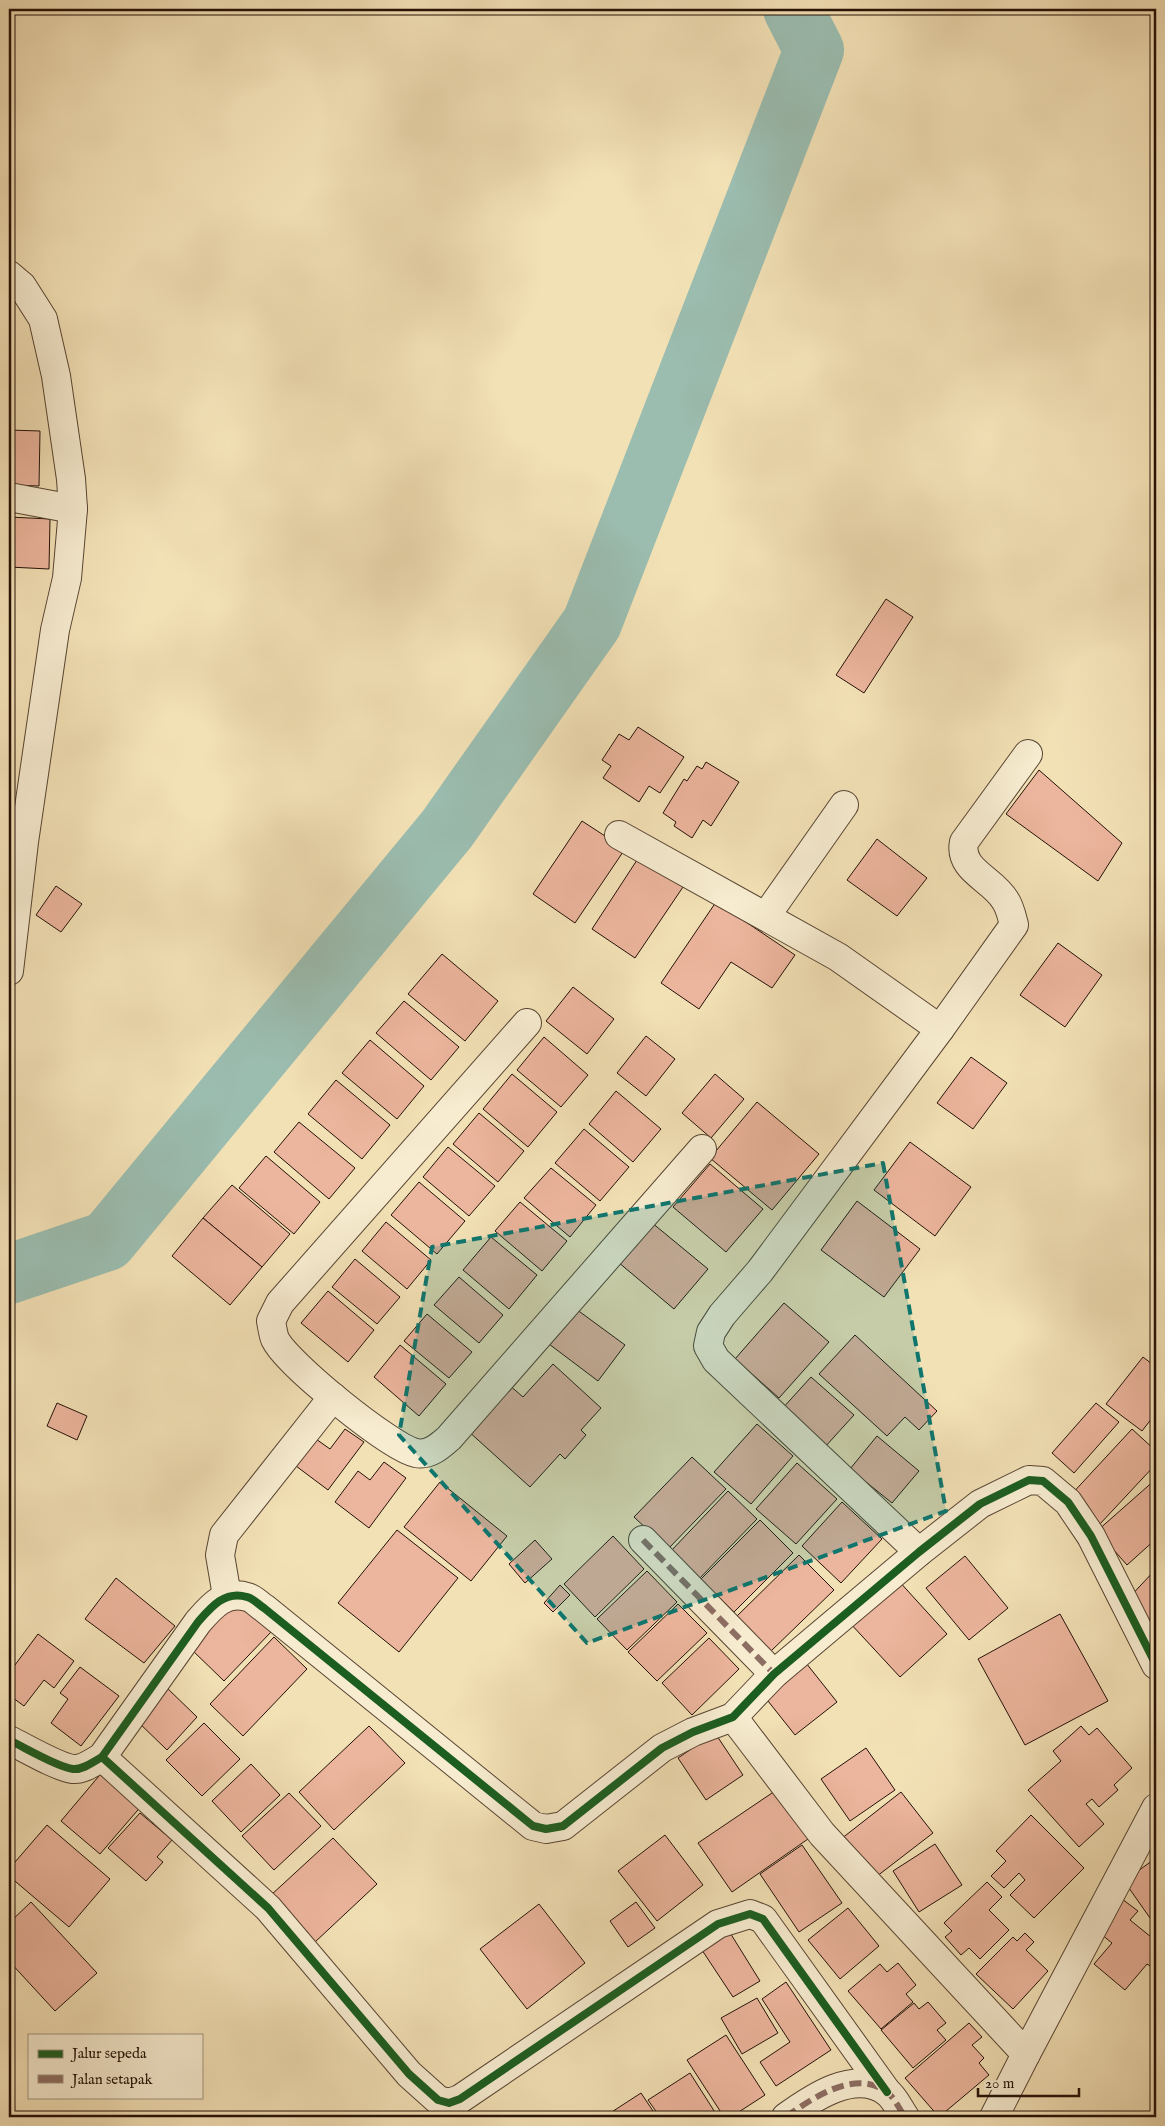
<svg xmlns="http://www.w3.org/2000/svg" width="1165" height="2126" viewBox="0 0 1165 2126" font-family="'IM FELL English',serif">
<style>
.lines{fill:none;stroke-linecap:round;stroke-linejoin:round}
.river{stroke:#9bbdb0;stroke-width:60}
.building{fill:#ecb59d;stroke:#241107}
.minor-casing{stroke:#584533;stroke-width:30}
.minor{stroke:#f7ecd0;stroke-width:28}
.quiet{stroke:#8d6e63;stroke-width:6;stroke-dasharray:12 6;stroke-linecap:butt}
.cycleway-casing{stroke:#f7ecd0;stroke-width:11}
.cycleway{stroke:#1b5e20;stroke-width:8}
.marked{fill:#0f766e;fill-opacity:0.2;stroke:#0f766e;stroke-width:4;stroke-dasharray:10 6;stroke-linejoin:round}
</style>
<rect width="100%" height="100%" fill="#f3e1b6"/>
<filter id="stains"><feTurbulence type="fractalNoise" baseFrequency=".004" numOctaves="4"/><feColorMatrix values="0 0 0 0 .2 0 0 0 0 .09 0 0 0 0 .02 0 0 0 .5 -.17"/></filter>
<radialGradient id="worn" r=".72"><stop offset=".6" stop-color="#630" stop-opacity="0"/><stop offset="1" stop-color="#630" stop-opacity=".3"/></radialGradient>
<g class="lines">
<polyline class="river" points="9,1274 107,1241 447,829 592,623 814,50 793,9"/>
</g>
<g class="building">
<polygon points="9,430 40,431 39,486 9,485"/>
<polygon points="9,517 50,519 49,569 9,567"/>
<polygon points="9,571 11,571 10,614 9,614"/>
<polygon points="886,599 913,617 864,693 836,675"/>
<polygon points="1156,690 1156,702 1151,698"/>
<polygon points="638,727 684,757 660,793 649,786 639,802 603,778 611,766 602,760 619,734 629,740"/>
<polygon points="706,762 739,782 711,826 703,820 692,838 674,826 676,822 663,813 684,779 687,781 697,766 702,769"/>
<polygon points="1039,770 1122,843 1098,881 1006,814"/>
<polygon points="582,821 625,849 575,923 533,894"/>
<polygon points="877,839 927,878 897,916 847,880"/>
<polygon points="639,857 683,887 635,958 592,929"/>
<polygon points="56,886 82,904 61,932 36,915"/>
<polygon points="716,902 795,955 772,988 731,962 699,1009 661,983"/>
<polygon points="1058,943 1102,975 1065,1027 1020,995"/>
<polygon points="442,954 498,1001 465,1041 408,994"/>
<polygon points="573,987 614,1019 587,1054 546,1021"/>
<polygon points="404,1001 459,1047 431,1080 376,1033"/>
<polygon points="646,1036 675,1059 646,1096 617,1073"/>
<polygon points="544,1037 588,1075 561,1107 517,1070"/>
<polygon points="370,1040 424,1086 397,1119 342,1073"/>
<polygon points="971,1057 1007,1083 973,1129 937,1103"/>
<polygon points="512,1074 557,1112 528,1147 483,1109"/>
<polygon points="715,1074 744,1099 711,1138 682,1113"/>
<polygon points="336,1080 390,1125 362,1159 308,1114"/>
<polygon points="616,1091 661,1129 633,1162 589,1124"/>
<polygon points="757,1102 819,1154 772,1210 710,1158"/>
<polygon points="479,1113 524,1151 498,1182 453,1144"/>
<polygon points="299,1122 355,1168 329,1199 274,1152"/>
<polygon points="584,1129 629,1167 600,1201 555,1163"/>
<polygon points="910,1142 971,1187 935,1236 874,1190"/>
<polygon points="448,1147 495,1186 469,1216 423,1177"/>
<polygon points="266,1156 320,1202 294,1234 239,1188"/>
<polygon points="710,1164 763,1209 726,1252 673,1207"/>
<polygon points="551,1168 596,1205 570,1237 524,1198"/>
<polygon points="419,1182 465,1221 437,1254 391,1215"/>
<polygon points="232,1185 290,1234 262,1267 203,1218"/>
<polygon points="857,1201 920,1249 884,1297 821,1250"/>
<polygon points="520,1202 567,1241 542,1271 495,1231"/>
<polygon points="203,1218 262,1267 230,1305 172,1256"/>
<polygon points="386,1222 431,1260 407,1289 362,1251"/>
<polygon points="651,1222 708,1269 674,1309 618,1262"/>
<polygon points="491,1237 537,1275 509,1309 463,1270"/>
<polygon points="355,1259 400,1297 377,1324 332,1287"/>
<polygon points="459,1277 503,1315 479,1343 434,1305"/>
<polygon points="328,1291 374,1330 348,1362 301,1323"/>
<polygon points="784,1303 829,1342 779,1398 735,1359"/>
<polygon points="576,1309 625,1345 598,1381 549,1344"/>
<polygon points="427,1314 472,1352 449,1378 404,1341"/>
<polygon points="855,1335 937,1411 919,1430 905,1417 887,1436 819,1374"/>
<polygon points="400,1345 446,1384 419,1416 374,1377"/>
<polygon points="1143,1357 1156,1367 1156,1413 1142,1431 1106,1404"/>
<polygon points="553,1364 601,1408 581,1430 586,1435 565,1459 560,1454 530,1487 467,1430 508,1384 523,1397"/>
<polygon points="811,1377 854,1415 824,1448 781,1410"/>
<polygon points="57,1403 87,1416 77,1440 47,1426"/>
<polygon points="1096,1403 1119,1422 1074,1473 1052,1453"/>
<polygon points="757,1424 793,1456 751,1504 714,1472"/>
<polygon points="345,1429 364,1442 328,1490 296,1466 316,1439 330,1449"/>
<polygon points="1132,1429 1156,1451 1156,1464 1099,1525 1069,1497"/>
<polygon points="877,1436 919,1471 892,1503 850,1469"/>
<polygon points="692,1457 726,1489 668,1549 634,1517"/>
<polygon points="384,1462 406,1478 369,1528 335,1502 358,1471 370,1480"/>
<polygon points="797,1463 837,1499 796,1544 756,1509"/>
<polygon points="1156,1479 1156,1539 1127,1565 1097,1531"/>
<polygon points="440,1482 507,1536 471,1581 404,1527"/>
<polygon points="728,1491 757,1519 698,1580 670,1552"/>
<polygon points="842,1502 882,1539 841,1583 802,1546"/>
<polygon points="760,1520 793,1553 734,1612 701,1579"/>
<polygon points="397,1530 458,1578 399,1652 338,1603"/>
<polygon points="613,1536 644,1569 595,1617 564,1584"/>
<polygon points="535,1540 552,1559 525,1583 509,1564"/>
<polygon points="799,1555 834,1590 770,1652 735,1618"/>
<polygon points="965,1556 1008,1608 969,1640 926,1588"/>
<polygon points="1156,1569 1156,1612 1147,1622 1125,1602"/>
<polygon points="647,1571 677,1602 627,1650 597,1619"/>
<polygon points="116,1578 175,1626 144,1663 85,1619"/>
<polygon points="897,1579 947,1634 900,1677 849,1622"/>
<polygon points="560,1585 570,1595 553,1612 544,1603"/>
<polygon points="237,1600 271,1632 224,1681 190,1648"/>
<polygon points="678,1604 707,1633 657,1681 628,1652"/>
<polygon points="1060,1614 1108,1701 1025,1745 978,1659"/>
<polygon points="1156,1617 1156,1646 1148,1626"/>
<polygon points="38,1634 74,1661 54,1688 44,1680 24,1706 9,1695 9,1673"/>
<polygon points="274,1637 307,1669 243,1736 210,1704"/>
<polygon points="709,1638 739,1669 692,1715 662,1683"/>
<polygon points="806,1663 837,1702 795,1735 764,1696"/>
<polygon points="80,1667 119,1696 81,1746 51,1723 68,1699 60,1693"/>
<polygon points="165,1686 197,1717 167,1750 134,1718"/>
<polygon points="204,1723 240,1759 202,1796 166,1760"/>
<polygon points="369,1726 405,1763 334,1830 299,1792"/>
<polygon points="1081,1726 1089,1735 1097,1728 1132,1768 1114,1785 1118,1790 1099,1807 1092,1799 1086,1804 1104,1824 1079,1847 1028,1790 1061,1761 1053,1751"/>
<polygon points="715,1733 743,1775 706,1800 678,1758"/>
<polygon points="866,1748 895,1790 850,1821 821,1779"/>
<polygon points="251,1764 280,1795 241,1832 212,1801"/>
<polygon points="104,1770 143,1804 100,1854 61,1821"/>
<polygon points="775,1791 808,1839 732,1892 698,1843"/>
<polygon points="901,1792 933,1833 872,1880 841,1839"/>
<polygon points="289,1793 321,1826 274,1870 242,1836"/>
<polygon points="140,1813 172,1840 157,1857 163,1862 146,1881 108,1848"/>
<polygon points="1031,1815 1084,1868 1034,1918 1010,1895 1025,1880 1019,1873 1004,1888 991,1876 1006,1861 996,1851"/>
<polygon points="47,1825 110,1879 69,1927 9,1876 9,1869"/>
<polygon points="665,1835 703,1885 657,1921 618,1871"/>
<polygon points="333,1838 377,1884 314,1943 270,1896"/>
<polygon points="935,1844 962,1885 919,1912 893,1871"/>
<polygon points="802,1845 842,1903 799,1932 760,1874"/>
<polygon points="1156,1858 1156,1913 1150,1918 1124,1881"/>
<polygon points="987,1882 1002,1897 989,1910 1009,1930 980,1959 969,1948 961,1955 945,1937 952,1931 944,1923"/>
<polygon points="1122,1899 1138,1911 1130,1920 1156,1941 1156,1968 1155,1969 1147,1964 1125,1990 1094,1964 1112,1943 1096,1930"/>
<polygon points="31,1902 97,1973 55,2011 9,1961 9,1923"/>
<polygon points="636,1902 655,1928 628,1947 610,1921"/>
<polygon points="539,1904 585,1963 527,2009 480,1949"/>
<polygon points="848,1908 879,1946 840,1979 808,1940"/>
<polygon points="724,1923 760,1981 733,1997 696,1941"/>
<polygon points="1025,1933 1034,1942 1026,1950 1048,1971 1013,2009 976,1974 1013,1937 1017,1941"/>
<polygon points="898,1963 916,1985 906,1994 913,2002 881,2029 848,1991 880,1964 887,1972"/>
<polygon points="786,1982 831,2050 776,2086 760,2062 790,2042 762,1999"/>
<polygon points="757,1998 778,2033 742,2054 721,2018"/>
<polygon points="928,2002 946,2023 937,2030 946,2040 913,2068 881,2030 914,2003 919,2009"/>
<polygon points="969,2023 982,2037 972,2045 984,2058 979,2063 989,2075 939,2117 905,2078"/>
<polygon points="726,2035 765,2095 731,2117 724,2117 687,2060"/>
<polygon points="690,2073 718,2117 660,2117 648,2100"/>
<polygon points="641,2093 657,2117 604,2117"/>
</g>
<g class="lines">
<defs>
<g id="minor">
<polyline points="9,275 22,286 43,319 56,376 71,479 73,509 67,578 55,630 24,842 9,971"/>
<polyline points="9,497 73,509"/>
<polyline points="619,835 838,957 940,1029"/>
<polyline points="766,916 844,805"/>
<path d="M527,1023L280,1303L271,1321C272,1326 273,1334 275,1339C286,1363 391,1448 416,1453C429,1456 440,1446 449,1438L702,1149"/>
<polyline points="643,1540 774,1674"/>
<path d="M919,1552L716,1360L708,1346L711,1332L722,1315L760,1271L940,1029L1014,925C1012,917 1010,907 1005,900C993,879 958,870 964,842L1028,754"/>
<polyline points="227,1596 220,1555 224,1535 333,1397"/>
<polyline points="733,1717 822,1834 1026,2054"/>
<path d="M9,1740C24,1747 57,1767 73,1769C83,1770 93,1762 102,1757L198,1622C211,1607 225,1590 247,1597C253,1598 259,1605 264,1608L533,1826L546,1829L563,1826L662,1748L693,1732L733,1717L774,1674L919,1552L980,1504L1029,1480L1043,1481L1068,1502L1091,1536L1156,1665"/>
<polyline points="102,1757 268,1908 409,2074 438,2100 449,2103 460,2099 718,1924 750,1914 763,1919 887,2092"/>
<path d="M786,2117C811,2099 855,2068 887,2092C894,2097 900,2110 905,2117"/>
<polyline points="994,2117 1026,2054 1156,1808"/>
</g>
</defs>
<use href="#minor" class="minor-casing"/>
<use href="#minor" class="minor"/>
<g class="quiet">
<polyline points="643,1540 774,1674"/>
<path d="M786,2117C811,2099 855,2068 887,2092C894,2097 900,2110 905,2117"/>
</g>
<defs>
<g id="cycleway">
<path d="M9,1740C24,1747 57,1767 73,1769C83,1770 93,1762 102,1757L198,1622C211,1607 225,1590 247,1597C253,1598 259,1605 264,1608L533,1826L546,1829L563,1826L662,1748L693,1732L733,1717L774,1674L919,1552L980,1504L1029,1480L1043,1481L1068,1502L1091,1536L1156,1665"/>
<polyline points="102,1757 268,1908 409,2074 438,2100 449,2103 460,2099 718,1924 750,1914 763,1919 887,2092"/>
</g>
</defs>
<use href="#cycleway" class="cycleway-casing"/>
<use href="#cycleway" class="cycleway"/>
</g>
<path class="marked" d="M883,1163L946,1511L587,1643L399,1435L432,1247Z"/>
<rect width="1165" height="2126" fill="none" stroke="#f3e1b6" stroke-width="30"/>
<rect x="10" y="10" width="1145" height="2106" fill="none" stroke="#241107" stroke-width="2.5"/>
<rect x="15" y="15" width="1135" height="2096" fill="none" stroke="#241107"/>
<rect x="28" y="2034" width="175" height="65" fill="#f7ecd0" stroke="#a39480"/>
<rect x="38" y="2050" width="25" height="8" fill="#1b5e20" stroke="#a39480"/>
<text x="72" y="2058" font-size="15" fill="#241107">Jalur sepeda</text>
<rect x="38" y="2075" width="25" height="8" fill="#8d6e63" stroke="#a39480"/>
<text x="72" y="2084" font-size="15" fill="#241107">Jalan setapak</text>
<path d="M978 2088v8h101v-8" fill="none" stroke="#241107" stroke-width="2.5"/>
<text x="985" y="2088" font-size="15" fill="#241107" stroke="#f7ecd0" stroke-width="4" paint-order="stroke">20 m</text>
<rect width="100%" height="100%" filter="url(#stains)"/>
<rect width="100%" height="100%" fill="url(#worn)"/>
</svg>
